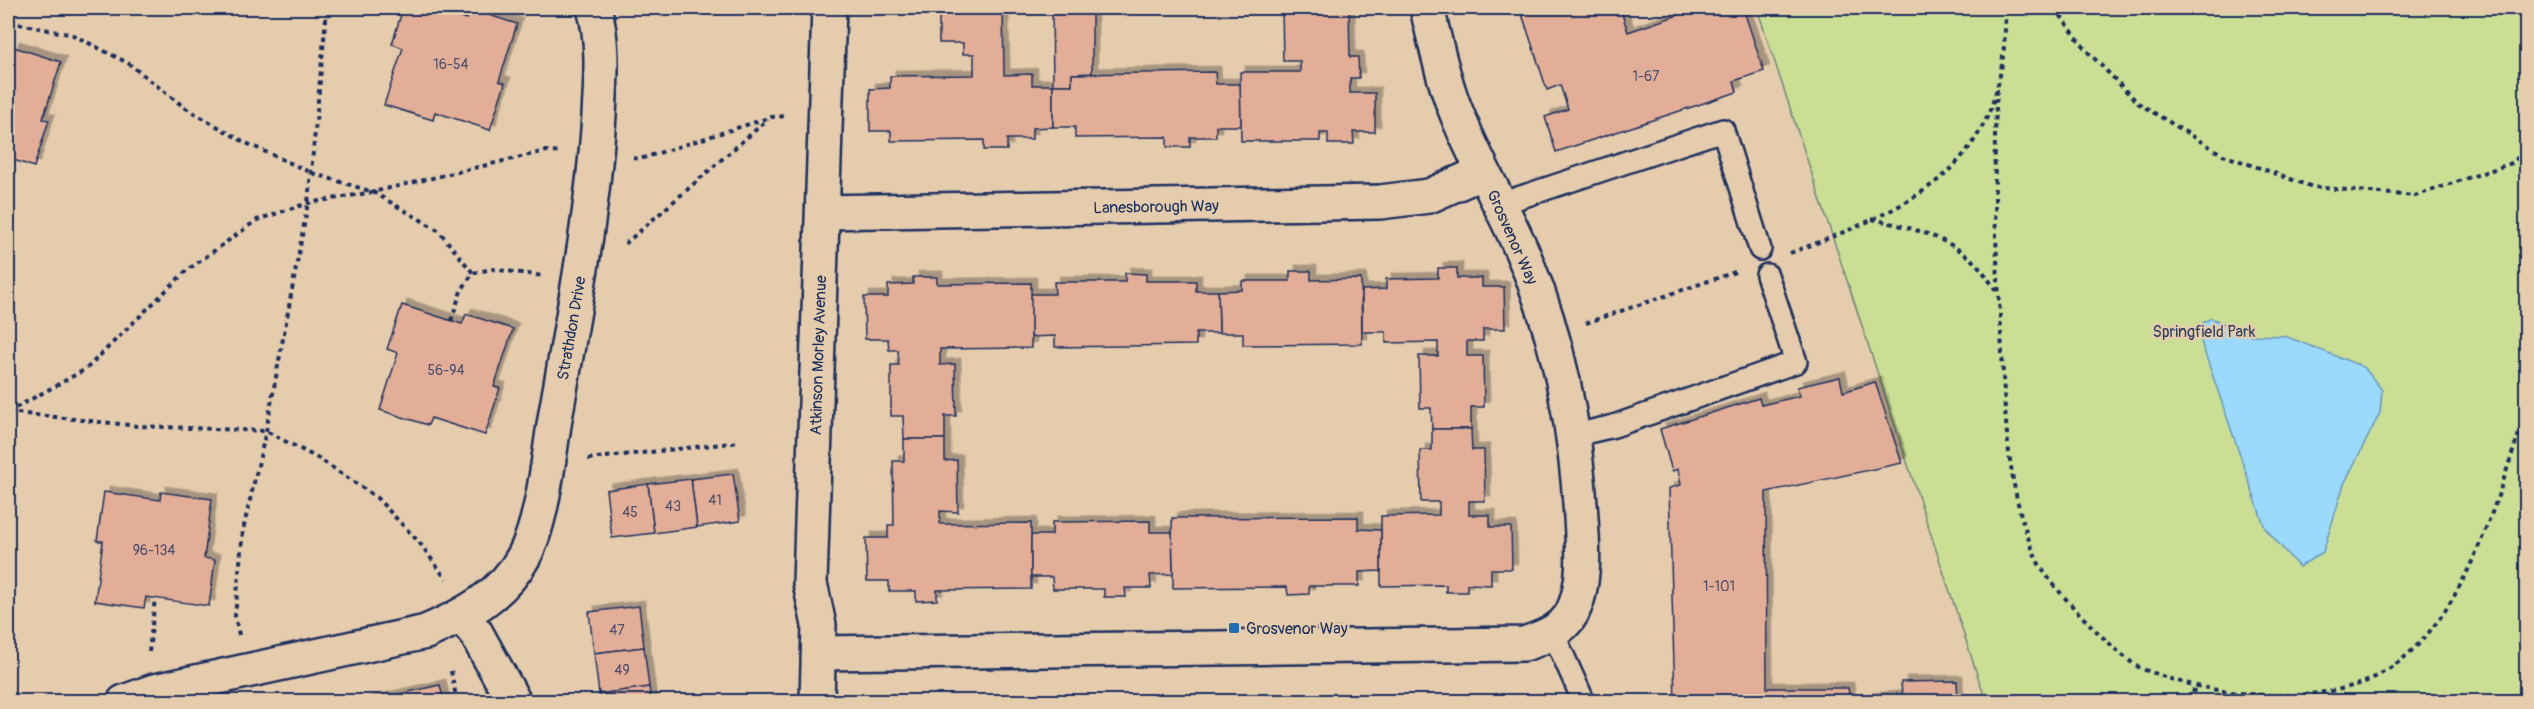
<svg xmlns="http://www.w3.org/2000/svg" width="2534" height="709" viewBox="0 0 2534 709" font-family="Pangolin,sans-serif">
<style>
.green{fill:#cadf94;stroke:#728779;stroke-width:1.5}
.water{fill:#9cdafd;stroke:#6896bd;stroke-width:1.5}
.building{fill:#e3ae97;stroke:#1b2f5e;stroke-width:1.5;filter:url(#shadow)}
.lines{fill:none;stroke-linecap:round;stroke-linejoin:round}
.service-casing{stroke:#1b2f5e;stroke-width:26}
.minor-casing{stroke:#1b2f5e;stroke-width:38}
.path{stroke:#1b2f5e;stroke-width:4;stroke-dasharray:4.5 4.5;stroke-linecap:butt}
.service{stroke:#e4ccad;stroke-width:21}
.minor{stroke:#e4ccad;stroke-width:33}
.poi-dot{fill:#1f6fb2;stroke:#e4ccad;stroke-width:2}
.labels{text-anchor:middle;stroke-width:4.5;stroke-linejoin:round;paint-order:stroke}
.number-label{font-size:14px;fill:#4d4f6c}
.street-label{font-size:16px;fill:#1b2f5e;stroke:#e4ccad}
.park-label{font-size:16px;fill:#2c4163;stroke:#e4ccad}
.poi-label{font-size:16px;fill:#1b2f5e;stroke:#e4ccad;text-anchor:start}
</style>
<defs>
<filter id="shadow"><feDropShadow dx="5.5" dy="-5.5" stdDeviation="0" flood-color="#0004"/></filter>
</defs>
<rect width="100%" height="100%" fill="#e4ccad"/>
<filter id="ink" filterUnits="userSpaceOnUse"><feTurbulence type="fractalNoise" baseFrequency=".0167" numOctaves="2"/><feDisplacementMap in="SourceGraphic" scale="12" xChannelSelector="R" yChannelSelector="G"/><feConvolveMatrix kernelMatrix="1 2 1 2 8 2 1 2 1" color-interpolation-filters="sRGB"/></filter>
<g filter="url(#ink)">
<polygon class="green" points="1757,8 2526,8 2526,701 1986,701"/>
<polygon class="water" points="2211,318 2249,335 2285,336 2364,367 2382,390 2380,413 2344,484 2323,552 2299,567 2265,528 2196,327"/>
<g class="building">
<polygon points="403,8 431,8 467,19 470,9 517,24 499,81 505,83 490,130 435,112 433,120 384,105 403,48 392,44"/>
<polygon points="939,8 1003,8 1004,75 1032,74 1032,85 1053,85 1053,127 1032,128 1032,139 1007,139 1007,150 984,150 984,140 891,141 891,131 870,131 870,89 890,88 890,76 974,75 974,54 963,54 963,43 939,43"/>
<polygon points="1052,8 1092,8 1092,73 1072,74 1072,85 1053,85"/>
<polygon points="1282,8 1349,8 1350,57 1358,57 1359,78 1350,78 1350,93 1375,93 1375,132 1353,132 1354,144 1328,144 1328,133 1320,133 1320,141 1241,141 1240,72 1300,72 1300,61 1283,61"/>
<polygon points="1520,8 1620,8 1628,32 1684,13 1682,8 1743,8 1764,71 1734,81 1737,92 1556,152 1545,117 1568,109 1560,85 1547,90"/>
<polygon points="14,47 61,62 43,119 49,120 34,167 8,158 8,55 11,57"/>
<polygon points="1215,72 1216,84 1240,84 1241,126 1216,126 1216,137 1190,137 1190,147 1167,147 1167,137 1075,138 1075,127 1053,127 1053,85 1072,85 1072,74"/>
<polygon points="1438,268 1457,268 1457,278 1482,278 1482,287 1504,287 1505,329 1483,329 1483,341 1467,341 1467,356 1483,356 1484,407 1471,407 1471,429 1432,429 1431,408 1420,408 1419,356 1438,356 1438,342 1386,343 1386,332 1362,332 1362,290 1386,289 1386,279 1438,278"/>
<polygon points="1290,271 1311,271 1311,280 1361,279 1362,344 1243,345 1243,333 1219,333 1218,291 1242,290 1242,281 1290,281"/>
<polygon points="1125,273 1146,274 1146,281 1196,281 1196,291 1218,291 1219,333 1196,333 1196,345 1055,347 1055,336 1031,337 1030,294 1055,294 1054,282 1125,282"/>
<polygon points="913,277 937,277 937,284 1031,283 1031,348 940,349 940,365 955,364 956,416 945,416 945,439 904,439 903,416 891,416 891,365 899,365 898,350 889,350 888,339 865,339 864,297 888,297 888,285 913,284"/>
<polygon points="402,305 462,324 466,314 513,329 494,387 500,388 485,435 431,418 428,425 380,410 398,353 387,349"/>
<polygon points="1840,377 1843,392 1875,382 1902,463 1766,492 1767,688 1848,688 1850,700 1902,696 1901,682 1957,681 1958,702 1675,702 1669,488 1681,485 1678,469 1672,471 1660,429 1759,398 1761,405 1800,396 1797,387"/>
<polygon points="1432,429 1471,429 1472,450 1484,450 1485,501 1469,501 1469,515 1490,515 1490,527 1511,527 1512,569 1491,569 1491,585 1467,584 1467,592 1446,592 1446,585 1381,586 1381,516 1439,515 1439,502 1421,502 1420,450 1432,450"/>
<polygon points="904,439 945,439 945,461 957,460 958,512 940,511 940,524 1031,523 1031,589 937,590 937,600 916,601 916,591 889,591 889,581 867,581 866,538 888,538 888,525 894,525 893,461 904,461"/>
<polygon points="733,474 740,521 697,527 691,479"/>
<polygon points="691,479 697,527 654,533 648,484"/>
<polygon points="648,484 654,533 612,538 606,490"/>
<polygon points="104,492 160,500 161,492 212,499 204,558 215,560 209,606 146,597 144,608 95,601 103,541 97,541"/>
<polygon points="1358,517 1358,529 1381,530 1381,571 1359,572 1359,586 1309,586 1309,594 1288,595 1287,587 1173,588 1172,518"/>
<polygon points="1150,521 1150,532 1172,532 1173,574 1150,575 1151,588 1125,588 1126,597 1104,597 1104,589 1053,589 1052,577 1031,577 1031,535 1052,535 1052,522"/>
<polygon points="639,606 644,647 594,653 589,612"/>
<polygon points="644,647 649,687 599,694 594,653"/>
<polygon points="440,685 444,702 400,702 399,694"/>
<polygon points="649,687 651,702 600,702 599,694"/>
<polygon points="399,694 400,702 364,702"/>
</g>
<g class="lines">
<defs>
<g id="service">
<polyline points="1500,204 1723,130 1760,249"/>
<polyline points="1575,435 1614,426 1796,362 1767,275"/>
<polyline points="1553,633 1584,702"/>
</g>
<g id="minor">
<path id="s1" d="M823,212L1380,202L1429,196L1483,172"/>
<polyline points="462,617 476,633 514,702"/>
<path d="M819,653L1524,644C1542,638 1562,631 1572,613C1586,585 1583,548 1581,518C1576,431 1560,343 1526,261C1505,209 1475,161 1455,109C1442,76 1435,41 1427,8"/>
<path id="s2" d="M124,702L154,691L426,632C465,615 503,595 524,556C544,519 549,450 557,407C574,310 593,213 599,115C601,80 604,41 594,8"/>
<path id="s3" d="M817,702L819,625L810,583L829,8"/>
</g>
</defs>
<use href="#service" class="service-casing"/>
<use href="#minor" class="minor-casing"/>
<g class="path">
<polyline points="2055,8 2086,50 2138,103 2223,155 2313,187 2415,196 2512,163 2526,150"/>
<polyline points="454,15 457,8"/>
<polyline points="10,22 73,35 128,63 184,107 246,143 312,173 373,192 438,230 473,273"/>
<polyline points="8,28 10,8"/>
<path d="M1997,89C1992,170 1996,251 2001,332C2005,409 2005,493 2039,564C2051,587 2115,653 2137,666C2143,670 2152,672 2159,675C2218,696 2301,704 2362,683C2376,678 2396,665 2407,655C2472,598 2498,492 2526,413"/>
<polyline points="633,158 640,159 771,117 787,116"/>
<path d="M1872,219C1909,227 1947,236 1975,263C1984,271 1991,284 1998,293"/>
<polyline points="625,244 768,119"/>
<path d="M1790,253C1921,204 2009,165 2005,8"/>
<polyline points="451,321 461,291 473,273 492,269 543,276"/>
<polyline points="1586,323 1735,272"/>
<polyline points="8,412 86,369 186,271 257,220 308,203 373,192 546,151 560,153"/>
<polyline points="8,412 138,426 266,431 321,460 376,497 419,542 446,579"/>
<polyline points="588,459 739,442"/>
<polyline points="239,635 235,616 243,530 266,431 308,203 327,8"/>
<polyline points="149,652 155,598"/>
<polyline points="451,671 457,702"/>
<polyline points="2192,702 2194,688"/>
</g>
<use href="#service" class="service"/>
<use href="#minor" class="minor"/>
</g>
</g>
<rect class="poi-dot" x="1228" y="622" width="12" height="12" rx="3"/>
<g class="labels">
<g class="number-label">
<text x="451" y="69">16-54</text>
<text x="1646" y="81">1-67</text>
<text x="446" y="375">56-94</text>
<text x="715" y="505">41</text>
<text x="673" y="511">43</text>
<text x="630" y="517">45</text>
<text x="154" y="555">96-134</text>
<text x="1719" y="591">1-101</text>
<text x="617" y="635">47</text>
<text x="622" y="675">49</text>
</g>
<g class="street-label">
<text dy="6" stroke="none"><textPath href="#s1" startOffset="333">Lanesborough Way</textPath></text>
<text transform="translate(1513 237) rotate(66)" y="6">Grosvenor Way</text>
<text dy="6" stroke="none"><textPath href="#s2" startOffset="670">Strathdon Drive</textPath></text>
<text dy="6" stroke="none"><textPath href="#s3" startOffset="348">Atkinson Morley Avenue</textPath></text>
</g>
<g class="park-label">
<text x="2204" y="337">Springfield Park</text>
</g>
<g class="poi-label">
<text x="1246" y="634">Grosvenor Way</text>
</g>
</g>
<rect width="2534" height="709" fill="none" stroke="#e4ccad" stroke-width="30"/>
<rect x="15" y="15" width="2504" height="679" fill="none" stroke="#1b2f5e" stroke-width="2" filter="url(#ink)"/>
</svg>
